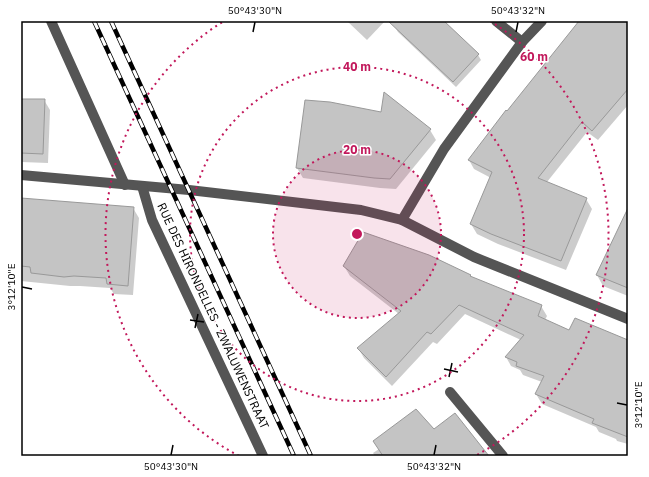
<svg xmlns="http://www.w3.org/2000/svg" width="649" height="477" viewBox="0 0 649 477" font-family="'IBM Plex Sans',sans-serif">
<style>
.shadow{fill:#0003}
.building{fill:#c4c4c4;stroke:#999}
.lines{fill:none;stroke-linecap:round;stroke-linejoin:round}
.minor{stroke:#555;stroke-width:10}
.rail-casing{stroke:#000;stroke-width:4.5}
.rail{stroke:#fff;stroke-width:3;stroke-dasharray:9;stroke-linecap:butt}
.ticks{fill:none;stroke:#000;stroke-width:1.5}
.ring{fill:none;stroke:#c2185b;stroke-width:2;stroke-dasharray:2 4}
.labels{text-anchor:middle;stroke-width:3;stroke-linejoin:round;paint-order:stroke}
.street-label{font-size:12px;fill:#000;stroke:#fff}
.centre{fill:#c2185b;stroke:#fff;stroke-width:2}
.ring-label{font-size:12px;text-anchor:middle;font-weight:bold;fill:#c2185b;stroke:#fff;stroke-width:3;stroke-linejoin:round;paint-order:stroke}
.neatline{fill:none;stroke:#000;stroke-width:1.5}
.ticks-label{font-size:10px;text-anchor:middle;fill:#000}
</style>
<rect width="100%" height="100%" fill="#fff"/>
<g class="shadow">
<polygon points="347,21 385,21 367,40"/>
<polygon points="400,21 442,21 478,55 481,60 456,87 398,32 395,27"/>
<polygon points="580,21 628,21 628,105 598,140 587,132 547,182 586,199 592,209 566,270 498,244 477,234 471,224 491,178 474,169 469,160"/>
<polygon points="21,100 44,100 50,110 48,163 21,162"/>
<polygon points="430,130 436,140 396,189 380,188 303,178 297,168"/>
<polygon points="21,199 133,208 139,218 133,295 114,294 110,288 80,286 70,286 21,281"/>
<polygon points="628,210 628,296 603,286 597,275"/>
<polygon points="344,266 470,275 471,277 541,306 547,316 545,320 570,331 628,341 628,444 617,441 616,439 599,432 596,427 542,404 536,394 542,382 523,375 520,370 511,366 506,357 521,340 465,314 437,344 433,342 392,386 364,358 358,348 399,314 350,276"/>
<polygon points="434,431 487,456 375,456 373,453 379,449"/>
</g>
<g class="building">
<polygon points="388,21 444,21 479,54 453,82"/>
<polygon points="579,21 628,21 628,89 592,131 582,122 538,178 587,198 561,261 491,234 470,224 492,172 468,160 506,110 507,111"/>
<polygon points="384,92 431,129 390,179 374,178 296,168 305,100 330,102 381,112"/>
<polygon points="21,99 45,99 43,154 21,153"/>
<polygon points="21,198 134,207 128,286 107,284 106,278 74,276 64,277 31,273 30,267 21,266"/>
<polygon points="628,208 628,288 596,275"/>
<polygon points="363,232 429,255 471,275 470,276 507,291 542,305 538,316 569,330 575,318 628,340 628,437 592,423 594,419 535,394 544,376 516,366 517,362 505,357 524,335 459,305 431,334 427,332 386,377 357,348 401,311 343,266"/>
<polygon points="416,409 434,429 455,413 489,456 383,456 373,441"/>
</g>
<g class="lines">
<g class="minor">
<polyline points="51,21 125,185"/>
<polyline points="496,21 522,42"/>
<polyline points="21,175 189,190 361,210 402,220 474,257 628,319"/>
<polyline points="142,186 152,220 263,456"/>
<polyline points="402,220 444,149 522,42 542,21"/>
<polyline points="450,392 503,456"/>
</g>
<defs>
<g id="rail">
<polyline points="94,21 294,456"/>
<polyline points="111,21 311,456"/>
</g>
</defs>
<use href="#rail" class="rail-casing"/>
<use href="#rail" class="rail"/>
</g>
<path class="ticks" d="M253,32L255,22M516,32L518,22M22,287L32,289M190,320L204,322M195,328L198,314M444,369L458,372M449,377L452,363M617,403L627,405M171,455L173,445M434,455L436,445"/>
<circle cx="357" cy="234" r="84" fill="#c2185b" fill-opacity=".12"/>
<g class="ring">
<circle cx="357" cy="234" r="84"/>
<circle cx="357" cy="234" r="167"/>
<path d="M239 456A251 251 0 0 1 224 21M490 21A251 251 0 0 1 475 456"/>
</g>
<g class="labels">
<g class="street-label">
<text transform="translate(213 316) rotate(65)" y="4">RUE DES HIRONDELLES - ZWALUWENSTRAAT</text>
</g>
</g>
<circle cx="357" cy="234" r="6" class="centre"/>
<g class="ring-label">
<text x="534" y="61">60 m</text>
<text x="357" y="71">40 m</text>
<text x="357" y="154">20 m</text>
</g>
<rect width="649" height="477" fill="none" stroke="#ffffff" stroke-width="44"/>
<rect x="22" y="22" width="605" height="433" class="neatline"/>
<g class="ticks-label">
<text x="255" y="14">50°43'30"N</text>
<text x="518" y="14">50°43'32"N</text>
<text transform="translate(11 287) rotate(-90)" y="4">3°12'10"E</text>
<text transform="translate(638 405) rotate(-90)" y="4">3°12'10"E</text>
<text x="171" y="470">50°43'30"N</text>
<text x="434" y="470">50°43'32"N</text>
</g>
</svg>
